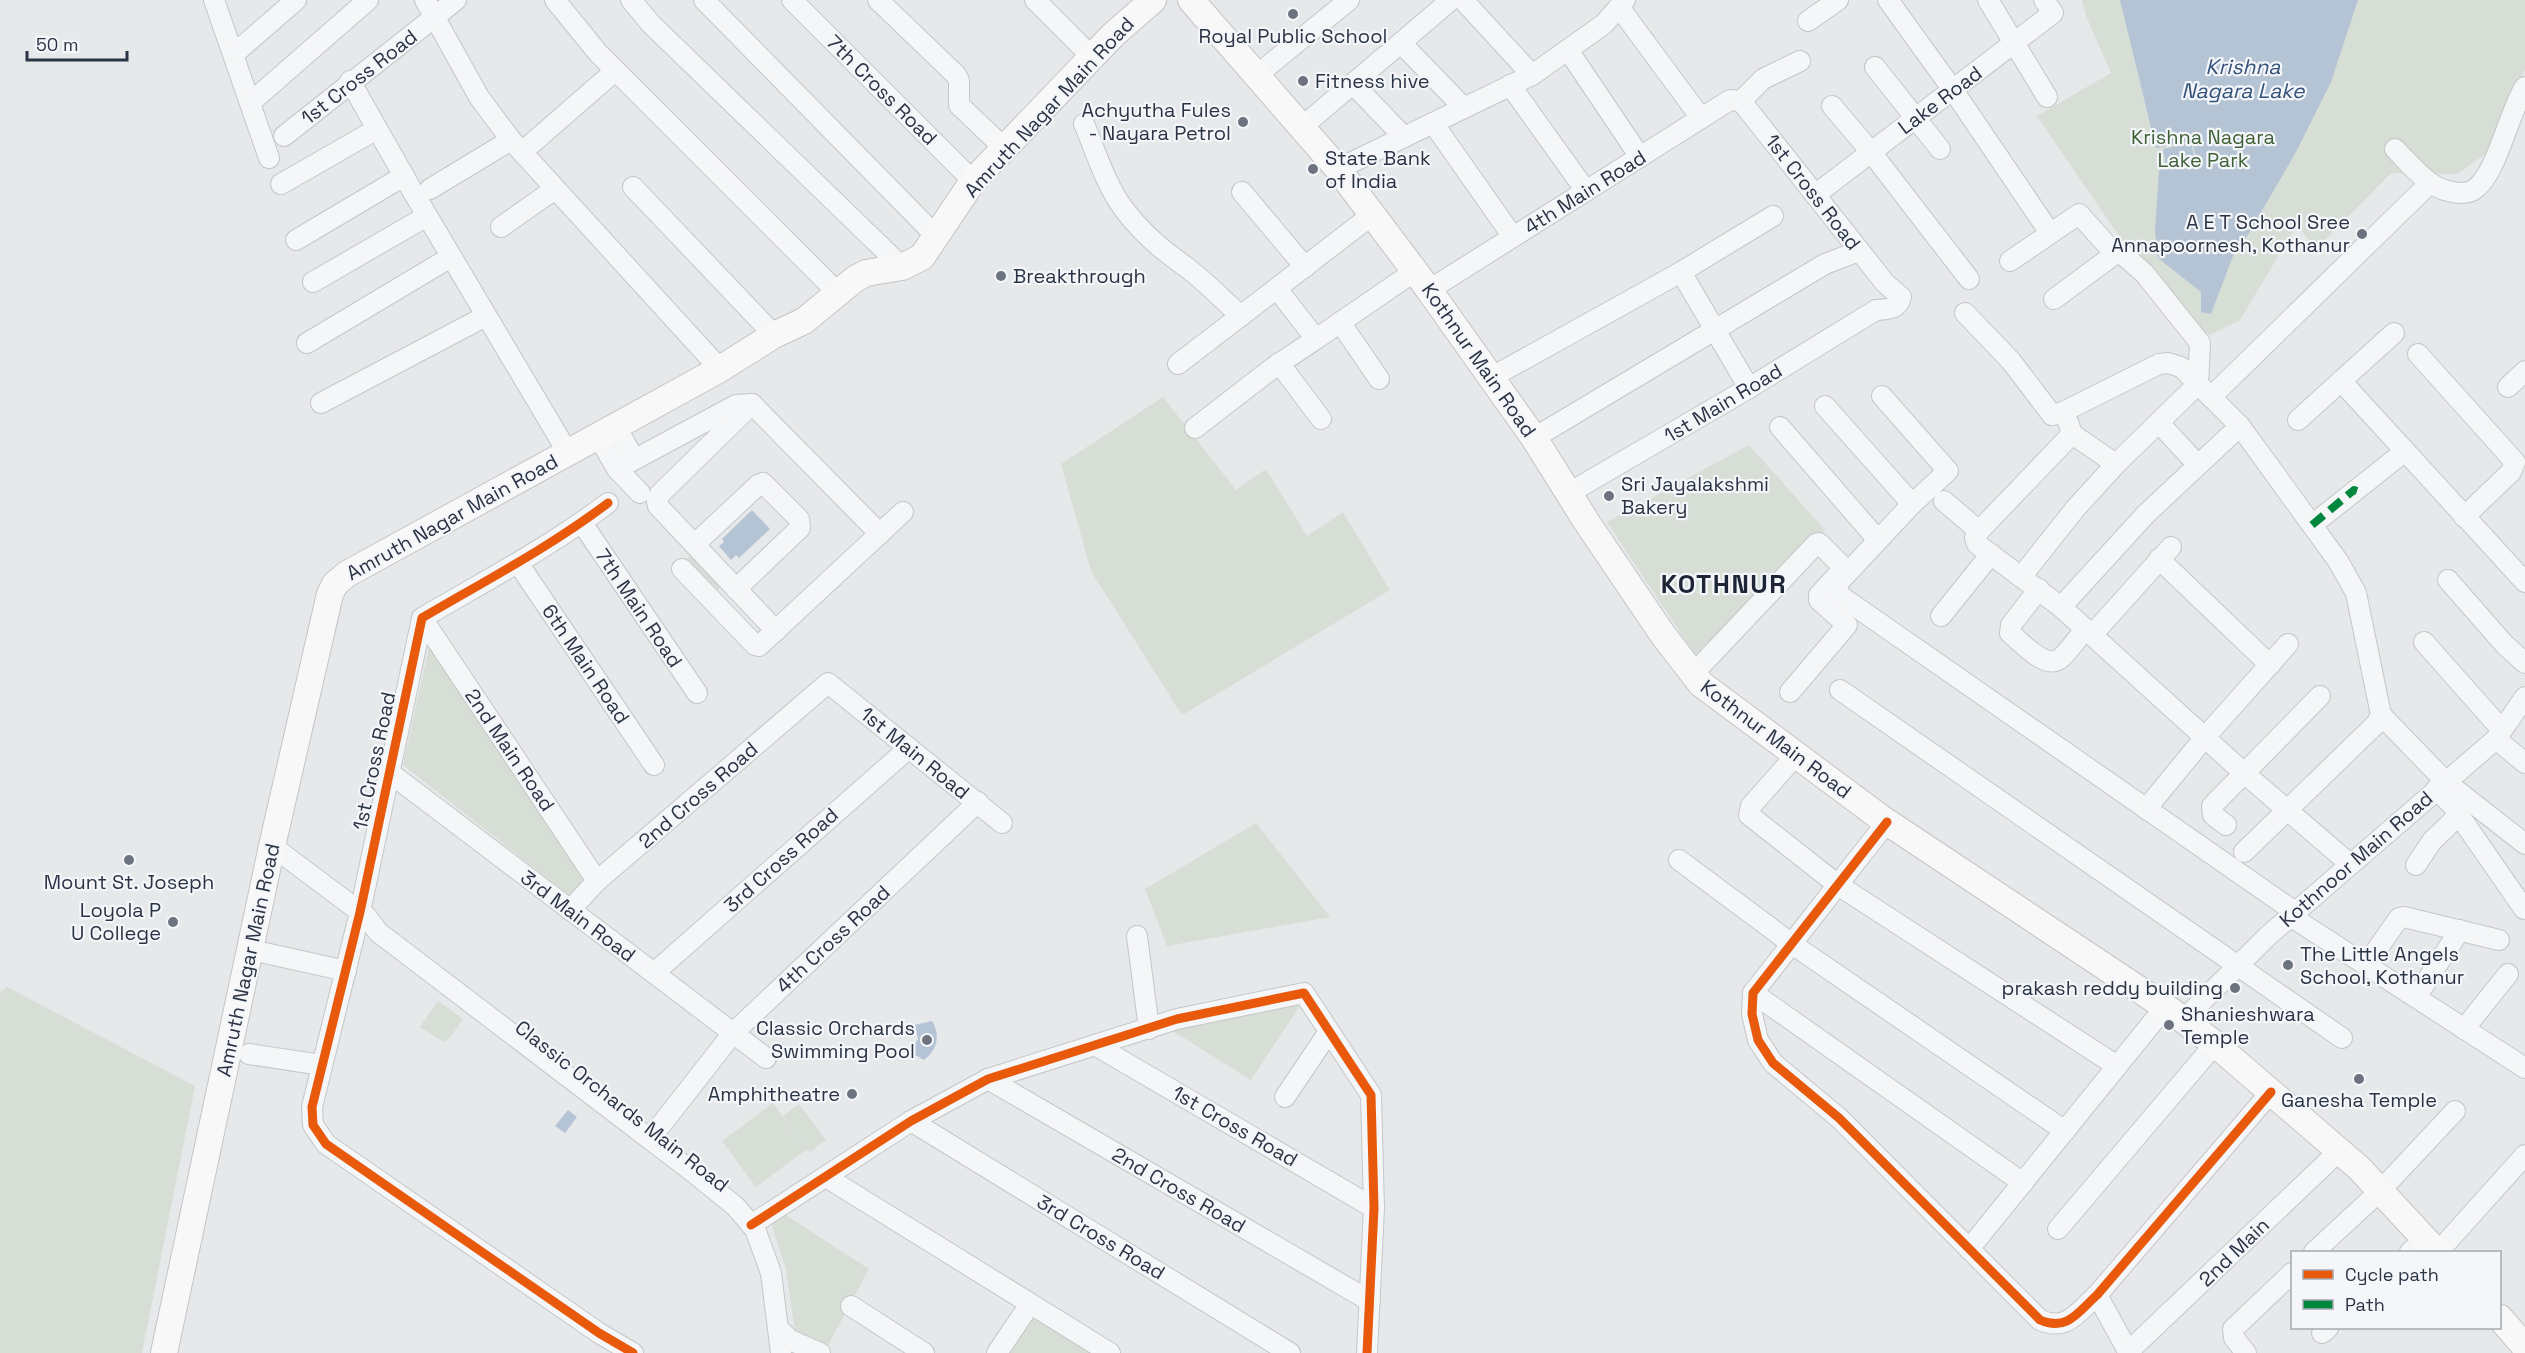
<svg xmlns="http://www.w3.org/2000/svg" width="2525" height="1353" viewBox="0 0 2525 1353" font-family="'Space Grotesk',sans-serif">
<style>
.green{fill:#d6ded6}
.water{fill:#b4c4d5}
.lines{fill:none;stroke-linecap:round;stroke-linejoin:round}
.minor-casing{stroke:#c4c6c8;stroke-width:22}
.major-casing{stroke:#c2c5c8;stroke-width:28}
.minor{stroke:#f5f6f7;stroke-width:20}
.major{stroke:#f8f8f8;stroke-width:26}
.quiet{stroke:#00873e;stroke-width:8;stroke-dasharray:15 8;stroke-linecap:butt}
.cycleway-casing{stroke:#f4f6f9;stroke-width:13}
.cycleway{stroke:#e8590c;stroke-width:9}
.poi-dot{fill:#6c737f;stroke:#f4f6f9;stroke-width:2}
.labels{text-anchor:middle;stroke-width:4.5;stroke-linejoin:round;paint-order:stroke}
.poi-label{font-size:20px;fill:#2b3445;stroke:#f4f6f9;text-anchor:start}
.street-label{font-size:20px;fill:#2b3445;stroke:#f4f6f9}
.park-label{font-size:20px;fill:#3f6138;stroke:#f4f6f9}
.water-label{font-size:21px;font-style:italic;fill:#34527a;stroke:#f4f6f9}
.district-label{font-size:26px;font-weight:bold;letter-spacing:1.5px;fill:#1d2536;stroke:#f4f6f9}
</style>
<rect width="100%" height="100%" fill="#e6e8ea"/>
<g class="green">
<polygon points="2082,0 2525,0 2525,70 2487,153 2457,174 2391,173 2316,249 2297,225 2240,320 2210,335 2185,319 2130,252 2037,116 2111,73 2086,16"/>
<polygon points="1163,397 1236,490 1266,469 1307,536 1343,512 1390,590 1182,715 1091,571 1061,464"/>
<polygon points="1749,445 1825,530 1695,655 1607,522"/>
<polygon points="694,552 724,584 714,593 683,562"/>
<polygon points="430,643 589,883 573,898 403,765"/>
<polygon points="1256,823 1330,917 1167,946 1145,889"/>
<polygon points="7,987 195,1086 142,1353 0,1353 0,993"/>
<polygon points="438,1001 463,1019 449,1039 443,1042 420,1027"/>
<polygon points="1301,1004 1251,1080 1168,1028"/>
<polygon points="773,1103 806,1149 783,1116 799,1104 826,1140 810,1152 807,1149 756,1187 722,1141"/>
<polygon points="784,1214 869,1269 826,1349 796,1338 786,1269 771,1223"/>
<polygon points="1032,1315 1092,1353 1004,1353"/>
</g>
<g class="water">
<polygon points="2120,0 2358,0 2331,82 2296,152 2245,240 2233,256 2211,314 2201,312 2201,292 2158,258 2155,231 2159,170 2197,161 2192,141 2156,148"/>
<polygon points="2191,143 2195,160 2166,166 2163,149"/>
<polygon points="752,510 770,529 739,558 736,555 731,560 719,546 724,542 722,539"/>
<path d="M932,1021C941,1036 937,1050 924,1060L910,1052L918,1039L915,1025Z"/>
<polygon points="568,1110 577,1117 565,1133 555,1126"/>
</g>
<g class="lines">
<defs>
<g id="minor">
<polyline points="214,0 269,158"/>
<polyline points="425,0 479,97 511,140 720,369"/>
<polyline points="555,0 598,53 838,293"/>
<polyline points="631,0 651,24 902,267"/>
<polyline points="704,0 937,237"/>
<polyline points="792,0 973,181"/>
<polyline points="878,0 956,75 959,81 959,105 1004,148"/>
<polyline points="1035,0 1092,57"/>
<polyline points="1463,0 1532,75"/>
<polyline points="1888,0 1953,90 2050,233"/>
<polyline points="1988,0 2047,97"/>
<polyline points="1619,7 1701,118"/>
<polyline points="1808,21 1838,0"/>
<polyline points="1401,43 1464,108"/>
<polyline points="1568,50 1640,157"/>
<polyline points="234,54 296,0"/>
<polyline points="1875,67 1940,149"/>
<polyline points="1257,75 1349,0"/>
<polyline points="350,81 413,192 568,453"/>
<polyline points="1353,84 1404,137"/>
<polyline points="1510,85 1586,191"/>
<polyline points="1741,101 1763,79 1800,61"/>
<polyline points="250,103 368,0"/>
<polyline points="1832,106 1871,152 1969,279"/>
<polyline points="1433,123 1513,237"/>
<path d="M1084,124C1096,152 1105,183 1123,208C1140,231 1159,248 1182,264C1203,279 1222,299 1241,316"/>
<polyline points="1302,127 1451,0"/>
<polyline points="284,136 456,0"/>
<path d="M2395,149C2407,161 2418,175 2432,184C2442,191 2464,197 2475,189C2497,173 2509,112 2525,87"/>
<polyline points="522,152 615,71"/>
<polyline points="1338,169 1532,75 1604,24 1625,0"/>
<polyline points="281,184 377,129"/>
<polyline points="633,187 774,335"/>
<polyline points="430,189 511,140"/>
<polyline points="1242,192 1305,267"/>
<polyline points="1815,195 2053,13 2044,0"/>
<polyline points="501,227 555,189"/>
<polyline points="296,240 404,176"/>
<polyline points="2010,261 2079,214 2115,254"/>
<polyline points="1681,272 1749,388"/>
<polyline points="313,282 427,216"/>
<polyline points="1429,290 1730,100 1741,101"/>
<polyline points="1965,313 2011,361 2052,415 2063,412 2159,364 2168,363 2181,367 2240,426 2338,561 2356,593 2381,715 2376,724 2244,852"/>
<polyline points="1340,322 1379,379"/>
<polyline points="1316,339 1415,271"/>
<polyline points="307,343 451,257"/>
<polyline points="2418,354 2515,462 2511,472 2464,517"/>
<polyline points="1279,363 1321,419"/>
<polyline points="1178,364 1372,215"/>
<polyline points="1492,377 1681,272 1773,216"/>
<polyline points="2341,381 2525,582"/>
<polyline points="2508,387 2525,371"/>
<polyline points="1882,396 1948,471 1912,504 1840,581 1837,588 1839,595 2295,912"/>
<polyline points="2211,397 2430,183"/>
<polyline points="321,403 486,316"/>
<polyline points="752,404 660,494 657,501 658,506 776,631"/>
<polyline points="1825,406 1912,504"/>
<polyline points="2298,420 2394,333"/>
<polyline points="2068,422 2072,434 2116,464"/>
<polyline points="2160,424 2198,465"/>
<polyline points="616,427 634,459"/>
<polyline points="1780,427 1878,540"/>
<polyline points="1195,428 1274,367 1316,339 1277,289"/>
<polyline points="2072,434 1979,531 1975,538 1977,544 2061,607 2244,773 2350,864"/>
<polyline points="598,436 617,469 640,493"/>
<polyline points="1534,438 1825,264 1859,251"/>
<polyline points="617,469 736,405 752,404 880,534"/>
<path d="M1569,493L1749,388L1876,310C1887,309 1898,310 1901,297L1885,283L1741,101"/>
<polyline points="1944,501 1979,531"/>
<path d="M608,503C550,547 485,581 422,618L360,912L312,1107L313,1125L326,1144L599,1333L633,1353"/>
<polyline points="582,523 697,693"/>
<polyline points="2312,525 2404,452"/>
<polyline points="695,544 758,485 763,483 799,519 800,528 736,589"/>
<polyline points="2159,559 2270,665"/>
<polyline points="518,563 654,765"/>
<polyline points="682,569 755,645 759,646 903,512"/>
<polyline points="2021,577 2075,509 2116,464 2198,384 2200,343 2144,273 2121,253 2115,254 2054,299"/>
<polyline points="2448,580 2505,645 2525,663"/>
<path d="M2039,589L2011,625L2010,633C2022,643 2046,671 2061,658C2070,650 2077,638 2086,629"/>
<polyline points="2061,607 2146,514 2240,426"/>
<polyline points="1941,616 1991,554"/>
<polyline points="422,618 597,881"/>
<polyline points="2092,635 2171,547"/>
<polyline points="2424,642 2502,730"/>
<polyline points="1693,674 1816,544 1819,543 1844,568 1819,595 1819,600 1847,625 1790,692"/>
<polyline points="1840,690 2342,1038"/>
<polyline points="2381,715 2446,782 2525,844"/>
<polyline points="2496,739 2525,763"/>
<polyline points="1797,754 1751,806 1749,815 1838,885 2117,1066"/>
<polyline points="390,773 766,1058"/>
<polyline points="2436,789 2452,805 2524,909"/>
<polyline points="2146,809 2206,736 2288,644"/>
<path d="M1887,822L1753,993L1752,1014L1758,1040L1773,1063L1839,1118L2040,1320C2067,1332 2078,1312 2097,1295L2271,1092"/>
<polyline points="2226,825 2213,815 2212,806 2320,696"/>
<polyline points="272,846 367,917 378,932 693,1172 735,1206 755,1229 771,1273 781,1353"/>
<polyline points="1679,860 1792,944 2065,1131"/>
<polyline points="2416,865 2432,841 2459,815"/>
<polyline points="570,910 597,881 828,683 1002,823"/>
<polyline points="2290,916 2525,1068"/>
<polyline points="1137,936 1149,1029"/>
<polyline points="265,953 346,971"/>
<polyline points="2366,965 2399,918 2404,917 2499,940"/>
<polyline points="654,973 909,748"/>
<polyline points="1753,993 2023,1183"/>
<polyline points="2416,997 2460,930"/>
<polyline points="2183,1020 2270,934 2496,739 2525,697"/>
<polyline points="2464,1029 2508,974"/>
<polyline points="1095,1045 1374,1208"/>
<polyline points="249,1054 322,1065"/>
<polyline points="988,1079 1370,1301"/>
<polyline points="1285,1097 1328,1033"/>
<polyline points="911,1121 1290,1353"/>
<polyline points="650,1139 733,1033 978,802"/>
<polyline points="826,1177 1110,1353"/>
<polyline points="751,1225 911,1121 988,1079 1177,1019 1304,993 1371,1095 1374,1208 1367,1353"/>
<polyline points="2058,1229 2215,1044"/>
<polyline points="1969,1249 2165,1007"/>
<polyline points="2314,1252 2380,1191 2455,1111"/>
<polyline points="2410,1252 2425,1239"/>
<polyline points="2438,1252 2525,1155"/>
<polyline points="2097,1295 2129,1353"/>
<polyline points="851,1306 924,1353"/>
<polyline points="779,1329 790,1340 820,1353"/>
<polyline points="2322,1333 2328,1328"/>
<polyline points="2128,1352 2339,1151"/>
<polyline points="997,1353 1030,1304"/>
<polyline points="2246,1353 2234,1338 2233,1329 2292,1273"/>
</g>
<g id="major">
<polyline points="1191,0 1338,169 1429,290 1534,438 1586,521 1663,635 1701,684 1881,818 2170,1010 2215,1044 2359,1168 2437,1252"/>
<polyline points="2500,1318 2525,1347"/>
<polyline points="164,1353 272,846 330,594 335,584 347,574 720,369 774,335 804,321 855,279 866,273 902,267 922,257 973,181 1113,35 1153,0"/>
</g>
</defs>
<use href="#minor" class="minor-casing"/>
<use href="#major" class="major-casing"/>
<use href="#minor" class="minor"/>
<use href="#major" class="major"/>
<polyline class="quiet" points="2312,525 2354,490 2357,491"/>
<defs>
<g id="cycleway">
<path d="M608,503C550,547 485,581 422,618L360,912L312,1107L313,1125L326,1144L599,1333L633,1353"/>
<path d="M1887,822L1753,993L1752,1014L1758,1040L1773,1063L1839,1118L2040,1320C2067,1332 2078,1312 2097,1295L2271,1092"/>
<polyline points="751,1225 911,1121 988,1079 1177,1019 1304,993 1371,1095 1374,1208 1367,1353"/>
</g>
</defs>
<use href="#cycleway" class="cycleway-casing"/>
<use href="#cycleway" class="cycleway"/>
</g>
<g class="poi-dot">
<circle cx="1293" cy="14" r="6"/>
<circle cx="1303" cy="81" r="6"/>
<circle cx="1243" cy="122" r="6"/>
<circle cx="1313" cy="169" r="6"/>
<circle cx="2362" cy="234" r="6"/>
<circle cx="1001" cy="276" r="6"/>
<circle cx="1609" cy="496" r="6"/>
<circle cx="129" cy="860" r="6"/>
<circle cx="173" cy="922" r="6"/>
<circle cx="2288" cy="965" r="6"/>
<circle cx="2235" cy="988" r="6"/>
<circle cx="2169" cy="1025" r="6"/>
<circle cx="927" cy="1040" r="6"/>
<circle cx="2359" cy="1079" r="6"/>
<circle cx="852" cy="1094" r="6"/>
</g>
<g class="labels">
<g class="poi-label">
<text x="1293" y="43" text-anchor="middle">Royal Public School</text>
<text x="1315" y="88">Fitness hive</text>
<text x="1231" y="117" text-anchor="end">Achyutha Fules<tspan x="1231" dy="23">- Nayara Petrol</tspan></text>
<text x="1325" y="165">State Bank<tspan x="1325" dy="23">of India</tspan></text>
<text x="2350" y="229" text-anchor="end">A E T School Sree<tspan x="2350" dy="23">Annapoornesh, Kothanur</tspan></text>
<text x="1013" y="283">Breakthrough</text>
<text x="1621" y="491">Sri Jayalakshmi<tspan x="1621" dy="23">Bakery</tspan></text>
<text x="129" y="889" text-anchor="middle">Mount St. Joseph</text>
<text x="161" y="917" text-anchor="end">Loyola P<tspan x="161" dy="23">U College</tspan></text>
<text x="2300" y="961">The Little Angels<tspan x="2300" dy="23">School, Kothanur</tspan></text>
<text x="2223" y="995" text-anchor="end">prakash reddy building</text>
<text x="2181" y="1021">Shanieshwara<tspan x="2181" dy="23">Temple</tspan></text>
<text x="915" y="1035" text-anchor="end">Classic Orchards<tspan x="915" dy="23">Swimming Pool</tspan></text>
<text x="840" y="1101" text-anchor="end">Amphitheatre</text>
<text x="2359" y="1107" text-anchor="middle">Ganesha Temple</text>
</g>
<g class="street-label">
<text transform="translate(359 77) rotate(-38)" y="7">1st Cross Road</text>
<text transform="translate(882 90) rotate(45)" y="7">7th Cross Road</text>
<text transform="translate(1940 100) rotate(-37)" y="7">Lake Road</text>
<text transform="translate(1049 107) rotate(-47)" y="7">Amruth Nagar Main Road</text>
<text transform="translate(1585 192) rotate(-32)" y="7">4th Main Road</text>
<text transform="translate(1813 192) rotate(52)" y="7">1st Cross Road</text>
<text transform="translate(1479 360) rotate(55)" y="7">Kothnur Main Road</text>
<text transform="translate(1723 403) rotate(-31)" y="7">1st Main Road</text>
<text transform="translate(452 517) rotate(-29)" y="7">Amruth Nagar Main Road</text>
<text transform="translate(639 608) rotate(56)" y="7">7th Main Road</text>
<text transform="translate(586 664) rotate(56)" y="7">6th Main Road</text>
<text transform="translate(1776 739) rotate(37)" y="7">Kothnur Main Road</text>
<text transform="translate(510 750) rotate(56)" y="7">2nd Main Road</text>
<text transform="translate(915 753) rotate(39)" y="7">1st Main Road</text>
<text transform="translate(374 761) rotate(-78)" y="7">1st Cross Road</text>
<text transform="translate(698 795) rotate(-41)" y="7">2nd Cross Road</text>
<text transform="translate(2356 859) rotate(-41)" y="7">Kothnoor Main Road</text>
<text transform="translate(781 860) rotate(-42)" y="7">3rd Cross Road</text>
<text transform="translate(578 916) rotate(37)" y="7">3rd Main Road</text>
<text transform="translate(833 939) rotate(-43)" y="7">4th Cross Road</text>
<text transform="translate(248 960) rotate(-78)" y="7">Amruth Nagar Main Road</text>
<text transform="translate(622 1106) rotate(38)" y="7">Classic Orchards Main Road</text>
<text transform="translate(1235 1126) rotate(30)" y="7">1st Cross Road</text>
<text transform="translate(1179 1190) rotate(30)" y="7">2nd Cross Road</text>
<text transform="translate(1101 1237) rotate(31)" y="7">3rd Cross Road</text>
<text transform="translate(2234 1252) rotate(-44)" y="7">2nd Main</text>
</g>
<g class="park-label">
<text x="2203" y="144">Krishna Nagara<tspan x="2203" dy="23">Lake Park</tspan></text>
</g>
<g class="water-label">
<text x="2243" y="74">Krishna<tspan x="2243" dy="24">Nagara Lake</tspan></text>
</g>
<g class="district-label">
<text x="1724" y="593">KOTHNUR</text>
</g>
</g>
<rect x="2291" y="1251" width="210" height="78" fill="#f4f6f9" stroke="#a4a8b1" stroke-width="1.5"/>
<rect x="2303" y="1270" width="30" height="9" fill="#e8590c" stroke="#a4a8b1" stroke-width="1.5"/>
<text x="2345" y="1281" font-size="18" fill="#2b3445">Cycle path</text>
<rect x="2303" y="1300" width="30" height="9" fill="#00873e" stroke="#a4a8b1" stroke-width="1.5"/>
<text x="2345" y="1311" font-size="18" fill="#2b3445">Path</text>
<path d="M27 51v9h100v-9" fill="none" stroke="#2b3445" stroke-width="3"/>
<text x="36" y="51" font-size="18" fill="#2b3445" stroke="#f4f6f9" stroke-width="4.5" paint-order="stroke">50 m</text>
</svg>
